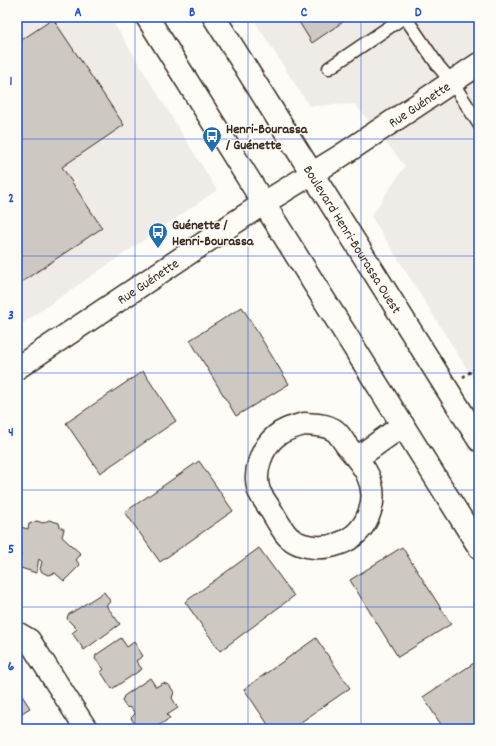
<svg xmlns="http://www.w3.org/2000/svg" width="496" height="746" viewBox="0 0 496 746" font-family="Dekko,sans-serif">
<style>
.built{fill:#efece7}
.building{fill:#cdc8c2;stroke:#3b2a1e}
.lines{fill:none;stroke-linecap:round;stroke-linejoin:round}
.service-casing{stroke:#3b2a1e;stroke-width:15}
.minor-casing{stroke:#3b2a1e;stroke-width:25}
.primary-casing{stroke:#3b2a1e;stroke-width:25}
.path{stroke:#3b2a1e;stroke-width:2.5;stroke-dasharray:3 3;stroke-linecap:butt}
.service{stroke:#fdfcf7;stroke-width:12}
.minor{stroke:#fdfcf7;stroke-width:22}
.primary{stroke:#fdfcf7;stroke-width:22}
.grid{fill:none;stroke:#1d4ed8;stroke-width:1;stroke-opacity:0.55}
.labels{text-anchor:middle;stroke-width:3;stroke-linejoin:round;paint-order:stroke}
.street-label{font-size:14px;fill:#3b2a1e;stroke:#fdfcf7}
.poi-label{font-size:14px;font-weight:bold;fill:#3b2a1e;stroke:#fdfcf7;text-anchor:start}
.neatline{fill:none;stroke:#1d4ed8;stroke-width:1.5}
.grid-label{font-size:13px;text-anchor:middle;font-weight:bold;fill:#1d4ed8}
</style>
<rect width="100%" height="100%" fill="#fdfcf7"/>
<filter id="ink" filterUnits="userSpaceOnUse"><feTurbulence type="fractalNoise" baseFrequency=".025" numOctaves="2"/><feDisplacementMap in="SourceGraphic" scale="8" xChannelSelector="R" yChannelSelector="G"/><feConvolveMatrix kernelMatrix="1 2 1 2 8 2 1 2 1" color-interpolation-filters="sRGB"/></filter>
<g filter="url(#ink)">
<g class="built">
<polygon points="17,17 110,17 217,190 17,327"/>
<polygon points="252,17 479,17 479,388 371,216 405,166 355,104 309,106"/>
</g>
<g class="building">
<polygon points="296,17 350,17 312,43"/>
<polygon points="53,19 124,125 62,167 102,228 17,285 17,43"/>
<polygon points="242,307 289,384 236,416 190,340"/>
<polygon points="143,371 176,421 100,473 66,423"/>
<polygon points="199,461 233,511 160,562 125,512"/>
<polygon points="49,520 59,523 60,527 64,529 62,537 81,554 76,560 80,565 64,581 55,573 48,575 42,572 40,569 42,562 39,559 36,573 18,567 21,554 17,554 17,526 28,529 29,524 37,521 43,523"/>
<polygon points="402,547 451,624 398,657 350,580"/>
<polygon points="259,548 294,596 220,651 185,602"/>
<polygon points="104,592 111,602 106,605 120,624 84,650 72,633 77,629 67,619 68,615"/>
<polygon points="121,638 127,647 134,642 143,656 136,661 142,669 112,689 101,672 104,669 95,659 96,655"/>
<polygon points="316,638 350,688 291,729 271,729 244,689"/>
<polygon points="474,663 479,672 479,729 444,729 423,697"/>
<polygon points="150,678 156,687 163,683 169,685 174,692 172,698 178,708 167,715 170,718 154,729 138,729 131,718 135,714 131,708 126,707 122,701 124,696"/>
<polygon points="17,688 30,708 17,716"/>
</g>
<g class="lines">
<defs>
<g id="service">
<polyline points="405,17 439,67 452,82 479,124"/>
<polyline points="329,68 404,17"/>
</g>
<g id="minor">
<path id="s1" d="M17,368L264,203L339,157L479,64"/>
<path d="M304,424C313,425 325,424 334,430C339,433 343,441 347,446C363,465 379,484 370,511C365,527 354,539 338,544C321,550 296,548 285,533C280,526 276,519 272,512C268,505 262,498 259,491C253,473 261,448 276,436C284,429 294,427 304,424Z"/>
<polyline points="357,458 403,425"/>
<polyline points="17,633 29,640 86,729"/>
</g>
<g id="primary">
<polyline points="147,17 479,547"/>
<path id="s2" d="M214,17L479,440"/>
</g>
</defs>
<use href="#service" class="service-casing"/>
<use href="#minor" class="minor-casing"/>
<use href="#primary" class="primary-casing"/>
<polyline class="path" points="463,377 479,366"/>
<use href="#service" class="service"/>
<use href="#minor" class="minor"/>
<use href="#primary" class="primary"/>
</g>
</g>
<path class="grid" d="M135,17V729M248,17V729M361,17V729M17,139H479M17,256H479M17,373H479M17,490H479M17,607H479"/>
<defs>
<symbol id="bus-pin" viewBox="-11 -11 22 30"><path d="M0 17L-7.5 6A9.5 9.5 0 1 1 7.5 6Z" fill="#1f6fb2" stroke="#fdfcf7"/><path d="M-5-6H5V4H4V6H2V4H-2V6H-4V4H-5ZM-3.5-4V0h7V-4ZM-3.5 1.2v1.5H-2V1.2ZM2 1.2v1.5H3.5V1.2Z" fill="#fff"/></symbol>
</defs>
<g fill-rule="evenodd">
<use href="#bus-pin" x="201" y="125" width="22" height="30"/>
<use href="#bus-pin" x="147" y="221" width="22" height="30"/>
</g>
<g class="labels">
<g class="street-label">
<text dy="5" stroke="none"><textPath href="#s1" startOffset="481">Rue Guénette</textPath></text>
<text dy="5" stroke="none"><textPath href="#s2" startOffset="262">Boulevard Henri-Bourassa Ouest</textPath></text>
<text dy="5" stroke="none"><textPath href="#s1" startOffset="157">Rue Guénette</textPath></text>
</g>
<g class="poi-label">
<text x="226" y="133">Henri-Bourassa<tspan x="226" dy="16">/ Guénette</tspan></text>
<text x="172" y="229">Guénette /<tspan x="172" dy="16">Henri-Bourassa</tspan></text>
</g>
</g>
<rect width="496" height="746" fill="none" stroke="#fdfcf7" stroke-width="44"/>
<rect x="22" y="22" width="452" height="702" class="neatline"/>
<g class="grid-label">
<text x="78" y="16">A</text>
<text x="192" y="16">B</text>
<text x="304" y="16">C</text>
<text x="418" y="16">D</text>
<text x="11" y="85">1</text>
<text x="11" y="202">2</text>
<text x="11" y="319">3</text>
<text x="11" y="436">4</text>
<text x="11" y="553">5</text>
<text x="11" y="670">6</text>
</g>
</svg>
